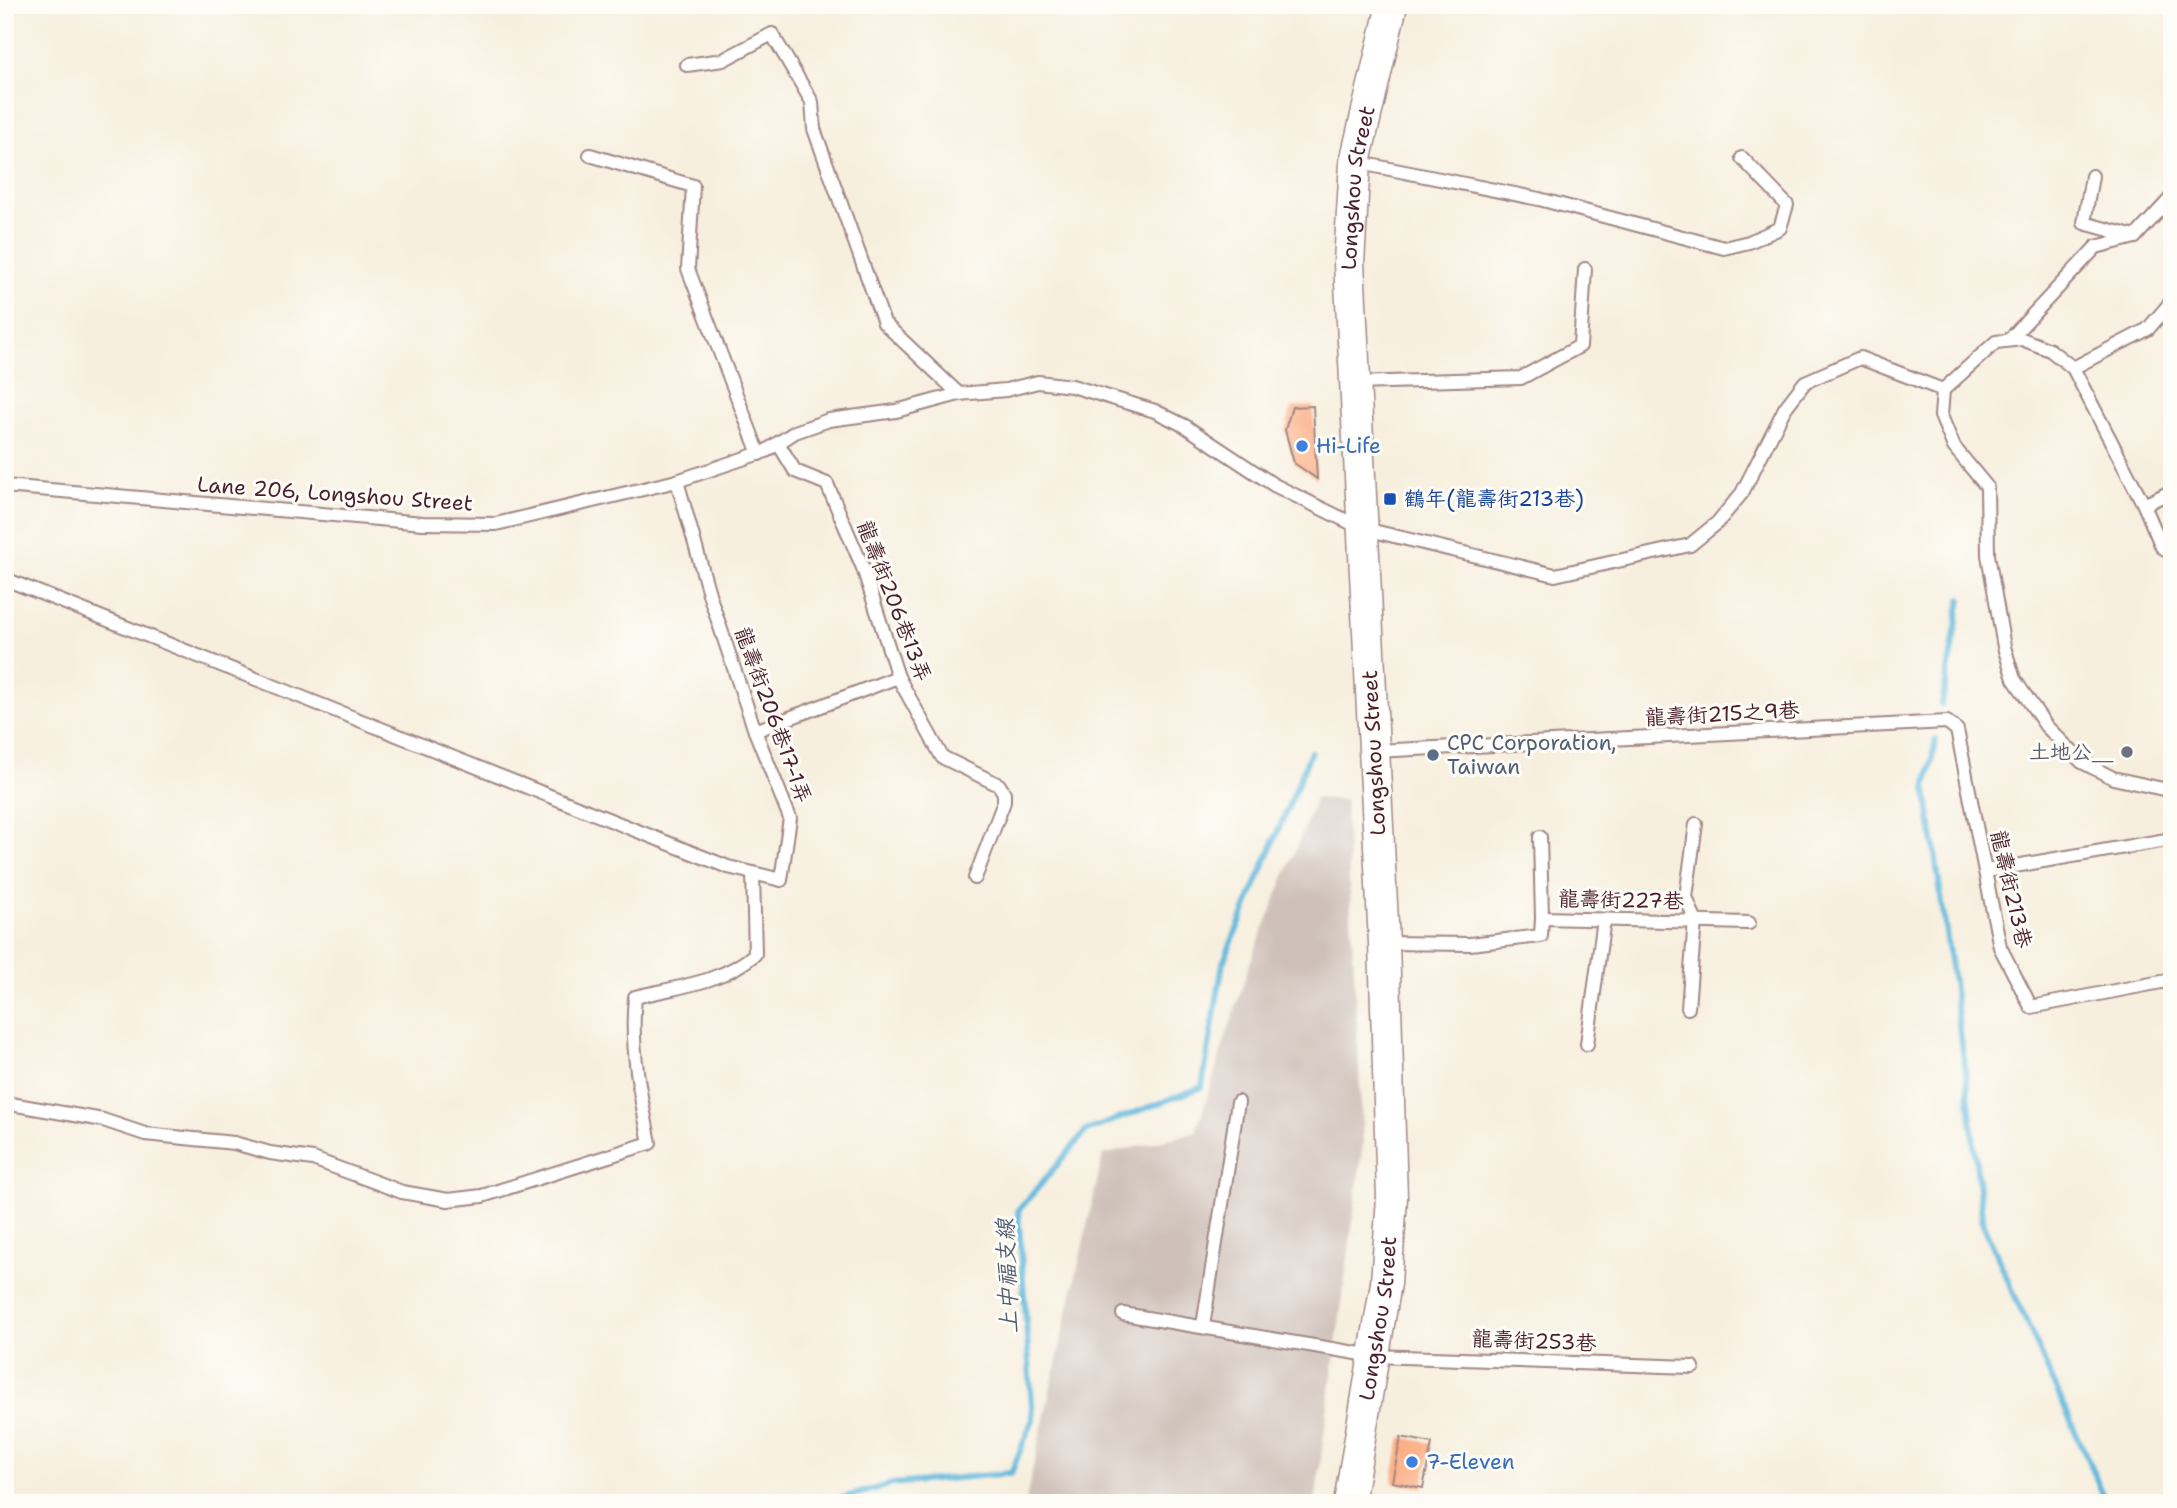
<svg xmlns="http://www.w3.org/2000/svg" width="2177" height="1508" viewBox="0 0 2177 1508" font-family="'Shantell Sans','LXGW WenKai TC',sans-serif">
<style>
.industrial{fill:#cfc1ba}
.lines{fill:none;stroke-linecap:round;stroke-linejoin:round}
.stream{stroke:#5fb7dc;stroke-width:6}
.building{fill:#faac80}
.service-casing{stroke:#a08784;stroke-width:16}
.tertiary-casing{stroke:#a08784;stroke-width:33}
.service{stroke:#fff;stroke-width:12}
.tertiary{stroke:#fff;stroke-width:30}
.shop-dot{fill:#3f7fe0;stroke:#fdfcf7;stroke-width:2.5}
.transit-dot{fill:#1a4fb4;stroke:#fdfcf7;stroke-width:2.5}
.worship-dot{fill:#6b7280;stroke:#fdfcf7;stroke-width:2.5}
.service-dot{fill:#5c6f8a;stroke:#fdfcf7;stroke-width:2.5}
.labels{text-anchor:middle;stroke-width:6;stroke-linejoin:round;paint-order:stroke}
.street-label{font-size:21px;fill:#4a1f2b;stroke:#fdfcf7}
.shop-label{font-size:21px;fill:#366cbe;stroke:#fdfcf7;text-anchor:start}
.transit-label{font-size:21px;fill:#164399;stroke:#fdfcf7;text-anchor:start}
.service-label{font-size:21px;fill:#4e5e75;stroke:#fdfcf7;text-anchor:start}
.worship-label{font-size:21px;fill:#5b616d;stroke:#fdfcf7;text-anchor:end}
.water-label{font-size:23px;font-style:italic;fill:#525c72;stroke:#fdfcf7}
</style>
<rect width="100%" height="100%" fill="#fdfcf7"/>
<filter id="ink" filterUnits="userSpaceOnUse"><feTurbulence type="fractalNoise" baseFrequency=".0143" numOctaves="2"/><feDisplacementMap in="SourceGraphic" scale="14" xChannelSelector="R" yChannelSelector="G"/><feConvolveMatrix kernelMatrix="1 2 1 2 8 2 1 2 1" color-interpolation-filters="sRGB"/></filter>
<filter id="wash" filterUnits="userSpaceOnUse"><feTurbulence type="fractalNoise" baseFrequency=".00686" numOctaves="4" result="noise"/><feDisplacementMap in="SourceGraphic" scale="28" xChannelSelector="R" yChannelSelector="G"/><feGaussianBlur stdDeviation="1.57" result="paint"/><feColorMatrix in="noise" values="0 0 0 0 0 0 0 0 0 0 0 0 0 0 0 0 0 1.4 0 .05"/><feComposite in="paint" operator="in"/></filter>
<g filter="url(#wash)">
<rect width="100%" height="100%" fill="#f7efde"/>
<polygon class="industrial" points="1316,798 1345,800 1363,1144 1315,1503 1025,1503 1103,1155 1196,1132 1248,968"/>
<g class="lines">
<g class="stream">
<polyline points="1942,704 1961,599"/>
<polyline points="1936,739 1926,789 1966,1075 1983,1224 2107,1503"/>
<polyline points="824,1503 893,1484 1011,1473 1033,1419 1018,1211 1086,1131 1202,1087 1223,963 1311,752"/>
</g>
</g>
<g id="blocks">
<g class="building">
<polygon points="1313,406 1317,479 1294,463 1285,430 1292,407"/>
<polygon points="1401,1437 1432,1443 1423,1488 1392,1482"/>
</g>
</g>
</g>
<g filter="url(#ink)">
<use href="#blocks" fill-opacity="0" stroke="#a08784" stroke-width="2"/>
<g class="lines">
<defs>
<g id="service">
<polyline points="687,65 723,60 772,34 812,102 814,129 884,323 959,394"/>
<polyline points="590,155 693,186 688,269 759,454"/>
<polyline points="1355,162 1539,199 1724,248 1749,242 1780,228 1787,205 1742,158"/>
<polyline points="2092,176 2084,223 2135,237"/>
<polyline points="2010,339 2096,247 2135,237 2171,198"/>
<polyline points="2073,368 2148,329 2172,301"/>
<polyline points="1355,383 1521,378 1580,346 1585,269"/>
<polyline points="1943,390 1941,416 1954,447 1987,487 1988,555 2004,647 2014,679 2046,726 2082,762 2113,778 2172,791"/>
<polyline points="778,443 795,471 827,484 863,568 898,677 942,757 999,785 1004,793 1004,802 975,878"/>
<polyline points="5,486 423,523 496,524 677,481 766,451 795,432 829,420 896,411 959,394 1006,390 1038,382 1072,386 1155,411 1185,426 1274,485 1361,528 1555,575 1690,545 1717,523 1742,493 1785,408 1805,382 1860,358 1943,390 1996,342 2022,339 2050,350 2073,368 2144,505 2162,547 2172,553"/>
<polyline points="2144,505 2172,491"/>
<polyline points="5,579 728,867 753,873"/>
<polyline points="755,731 898,677"/>
<polyline points="1375,751 1947,722 1957,730 2000,947 2031,1007 2172,980"/>
<polyline points="1540,837 1542,918"/>
<polyline points="1986,871 2172,839"/>
<polyline points="1384,943 1470,944 1541,936 1542,918 1749,923"/>
<polyline points="1688,1008 1695,920 1686,897 1696,824"/>
<polyline points="1587,1044 1604,919"/>
<path d="M5,1103L103,1120L145,1134L234,1143L270,1153L313,1159L402,1192L448,1200L482,1196L650,1143C640,1094 630,1047 635,997C676,987 722,983 755,954L753,873L781,880L790,818L755,731L710,597L677,481"/>
<polyline points="1123,1314 1374,1356 1693,1367"/>
<polyline points="1203,1326 1238,1102"/>
</g>
<g id="tertiary">
<path id="s1" d="M1349,1503L1386,1283L1392,1197L1384,943L1349,263L1355,162L1392,5"/>
</g>
</defs>
<use href="#service" class="service-casing"/>
<use href="#tertiary" class="tertiary-casing"/>
<use href="#service" class="service"/>
<use href="#tertiary" class="tertiary"/>
</g>
</g>
<g class="shop-dot">
<circle cx="1302" cy="446" r="7"/>
<circle cx="1412" cy="1462" r="7"/>
</g>
<rect class="transit-dot" x="1383" y="492" width="14" height="14" rx="3.5"/>
<circle class="worship-dot" cx="2127" cy="752" r="7"/>
<circle class="service-dot" cx="1433" cy="755" r="7"/>
<g class="labels">
<g class="street-label">
<text dy="7" stroke="none"><textPath href="#s1" startOffset="1320">Longshou Street</textPath></text>
<text transform="translate(335 494) rotate(4)" y="7">Lane 206, Longshou Street</text>
<text transform="translate(894 601) rotate(69)" y="7">龍壽街206巷13弄</text>
<text transform="translate(1722 714) rotate(-3)" y="7">龍壽街215之9巷</text>
<text transform="translate(773 715) rotate(70)" y="7">龍壽街206巷17-1弄</text>
<text transform="translate(1374 753) rotate(-93)" y="7">Longshou Street</text>
<text transform="translate(2011 889) rotate(77)" y="7">龍壽街213巷</text>
<text transform="translate(1621 900) rotate(1)" y="7">龍壽街227巷</text>
<text dy="7" stroke="none"><textPath href="#s1" startOffset="187">Longshou Street</textPath></text>
<text transform="translate(1534 1341) rotate(2)" y="7">龍壽街253巷</text>
</g>
<g class="shop-label">
<text x="1316" y="453">Hi-Life</text>
<text x="1426" y="1469">7-Eleven</text>
</g>
<g class="transit-label">
<text x="1404" y="506">鶴年(龍壽街213巷)</text>
</g>
<g class="service-label">
<text x="1447" y="750">CPC Corporation,<tspan x="1447" dy="24">Taiwan</tspan></text>
</g>
<g class="worship-label">
<text x="2113" y="759">土地公＿</text>
</g>
<g class="water-label">
<text transform="translate(1007 1276) rotate(-92)" y="8">上中福支線</text>
</g>
</g>
<rect width="2177" height="1508" fill="none" stroke="#fdfcf7" stroke-width="28"/>
</svg>
